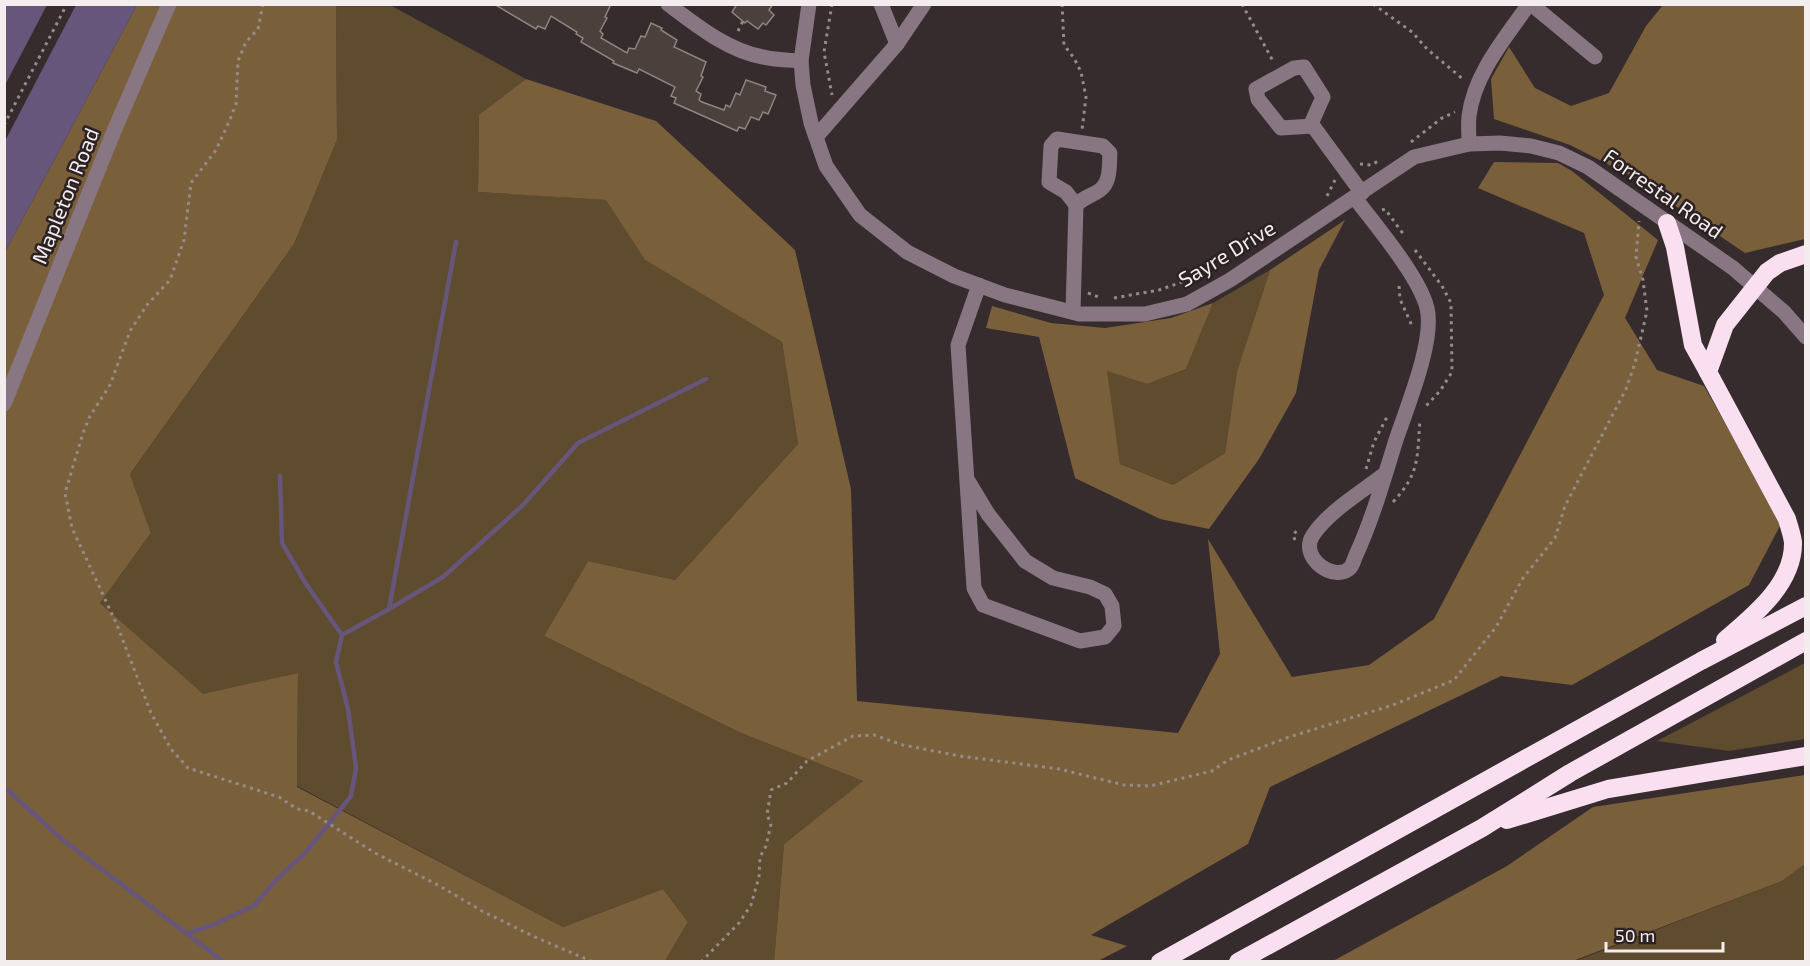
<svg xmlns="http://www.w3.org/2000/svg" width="1810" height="966" viewBox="0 0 1810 966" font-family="'Exo 2',sans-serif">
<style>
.green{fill:#5f4b2d}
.forest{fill:#79603b}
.water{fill:#67567b}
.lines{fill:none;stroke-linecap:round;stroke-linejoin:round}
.stream{stroke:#67567b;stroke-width:4.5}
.building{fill:#4b403c;stroke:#90847f;stroke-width:1.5}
.path{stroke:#948b8c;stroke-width:3;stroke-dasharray:3 4.5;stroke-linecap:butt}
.minor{stroke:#887682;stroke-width:15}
.highway{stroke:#fadff1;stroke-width:18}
.labels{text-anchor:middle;stroke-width:5;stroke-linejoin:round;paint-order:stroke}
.street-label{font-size:21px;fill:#f4edee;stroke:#2c2223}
</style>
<rect width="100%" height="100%" fill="#362c2d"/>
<g class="green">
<polygon points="336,5 390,5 526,79 479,116 478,192 607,200 645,260 782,342 798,444 675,580 588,561 544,636 741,733 863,781 784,844 774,961 665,961 688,922 663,889 563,927 297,786 298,673 203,695 100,603 151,533 130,474 294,244 337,140"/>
<polygon points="1270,270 1237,371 1225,453 1173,485 1120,464 1106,370 1147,384 1186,369 1213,303"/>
<polygon points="1805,663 1805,739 1729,751 1657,741"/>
<polygon points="1805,864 1805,961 1573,962 1782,881"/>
</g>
<g class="forest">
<polygon points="137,5 336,5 337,140 294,244 130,474 151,533 100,603 203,694 298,673 297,787 563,927 663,889 688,922 665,961 5,962 5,252"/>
<polygon points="1663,5 1805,5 1805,239 1745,253 1633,177 1570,145 1494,119 1491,79 1509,47 1535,88 1571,106 1609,93 1646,26"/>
<polygon points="526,79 656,121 795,250 851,489 857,701 1178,733 1220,654 1208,539 1292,677 1369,665 1434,619 1604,295 1584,233 1478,188 1494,162 1558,163 1572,171 1658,240 1625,318 1657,370 1704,386 1782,522 1749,585 1572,685 1501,676 1270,787 1248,844 1091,935 1127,946 1098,961 774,961 784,844 863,781 741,733 544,636 588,561 675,580 798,444 782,342 645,260 606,200 478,192 479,115"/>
<polygon points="1345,220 1319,270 1296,393 1259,459 1209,529 1160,519 1075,478 1039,337 986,328 992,306 1051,323 1105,328 1171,318 1213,303 1186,369 1147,384 1107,371 1120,464 1173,485 1225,453 1237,371 1270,270"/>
<polygon points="1805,775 1805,864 1782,881 1573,961 1333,961 1507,866 1593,807"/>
</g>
<g class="water">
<polygon points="5,4 47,5 5,85 4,5"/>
<polygon points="76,5 137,5 5,252 5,141"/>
</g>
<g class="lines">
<g class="stream">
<polyline points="280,476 282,543 306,584 342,635"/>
<polyline points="389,609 443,577 523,505 578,443 706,379"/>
<polyline points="4,787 63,840 224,962"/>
<polyline points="188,933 213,925 255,905 277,879 305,853 351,796 356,768 348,709 336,662 342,635 389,609 456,242"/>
</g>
</g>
<g class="building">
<polygon points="494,4 611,4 605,17 607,18 600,31 603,34 601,38 627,53 629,48 635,49 641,36 645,37 651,23 662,28 661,30 677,40 674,47 706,62 701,76 703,77 696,91 701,94 699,100 702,102 724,110 726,105 730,107 736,93 740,95 746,80 766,87 765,91 776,95 768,114 763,112 759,120 751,117 745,129 739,127 737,131 674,103 676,98 671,96 675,87 639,69 637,73 613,63 614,61 581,42 583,38 576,34 577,32 551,16 545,29 538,26 536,29"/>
<polygon points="737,4 773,4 769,10 774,15 766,25 763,23 758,29 747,21 745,23 732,12"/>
</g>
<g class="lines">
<g class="path">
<polyline points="263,4 258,29 246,42 238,61 236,104 229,122 216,150 191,183 184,240 170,280 147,305 130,331 110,385 90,416 83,433 65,493 72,528 117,625 151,713 171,749 188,768 279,797 297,809 309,811 375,853 438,885 482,911 535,937 593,962"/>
<polyline points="832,4 824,52 832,95"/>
<polyline points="1062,4 1064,45 1074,58 1081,72 1086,97 1082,130"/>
<polyline points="1242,4 1274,63"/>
<polyline points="1373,4 1412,32 1427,49 1464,80"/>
<polyline points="738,31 743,21"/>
<polyline points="4,125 67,4"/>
<polyline points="1411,142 1442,118 1455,112"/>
<polyline points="1360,164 1371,165 1380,160"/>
<polyline points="1327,196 1335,180"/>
<polyline points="1382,210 1385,209 1404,235"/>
<polyline points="1415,250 1442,286 1451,303 1452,372 1440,391 1424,408"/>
<polyline points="1399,286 1400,299 1413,328"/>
<polyline points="1088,293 1101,298"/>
<polyline points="1114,298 1159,290 1202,275 1249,247"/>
<polyline points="1366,469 1374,442 1387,417"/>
<path d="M1393,502C1420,473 1417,458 1420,420"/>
<polyline points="1295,540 1293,535 1299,528"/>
<polyline points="701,962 739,923 751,905 759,877 760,857 766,846 771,824 767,815 771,790 787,783 807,761 853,736 874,735 903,745 960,756 1059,769 1124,785 1150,786 1212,771 1228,760 1289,737 1393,705 1454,680 1496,627 1523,578 1555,538 1565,506 1626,389 1635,363 1647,311 1643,280 1636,257 1639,221"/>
</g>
<g class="minor">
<path d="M668,4C696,25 728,51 763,57C775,60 788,60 801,61"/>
<polyline points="809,4 801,61 803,85 811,123 826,166 860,215 907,252 954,276 1005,295 1079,314 1145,314 1187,304 1230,280 1414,157 1469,144 1500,143 1531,146 1559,153 1588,167 1733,268 1784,312 1806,337"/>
<polyline points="881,4 897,44"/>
<polyline points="1531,4 1595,57"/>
<polygon points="1304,67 1323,97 1311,124 1313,126 1281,128 1258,99 1256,89 1294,68"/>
<polyline points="1313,126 1362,193"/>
<polyline points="816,137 897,44 924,4"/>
<path d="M1057,139L1103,146L1110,153C1109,165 1111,182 1100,190C1092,196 1085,196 1076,205L1066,192L1049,182L1051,146Z"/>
<path d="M1469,144C1469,135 1468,125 1469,116C1474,74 1506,37 1529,4"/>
<path d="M1355,198C1376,226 1419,276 1427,308C1435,340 1407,407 1396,440C1384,478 1373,518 1356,555C1354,559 1353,565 1350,568C1335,583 1298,558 1313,535C1330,510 1362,492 1386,473"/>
<polyline points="1073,312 1076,205"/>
<polyline points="4,404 114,131 169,4"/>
<polyline points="967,479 988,514 1025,561 1053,578 1090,587 1105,594 1112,606 1114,626 1105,637 1080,641 983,605 974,588 958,345 979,285"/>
</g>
<g class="highway">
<polyline points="1667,223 1675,247 1693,345 1708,372"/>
<path d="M1725,640C1753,616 1794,584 1793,542C1792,535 1789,526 1787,519L1708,372L1725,325L1767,272L1780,263L1806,254"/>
<polyline points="1507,820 1608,789 1806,756"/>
<polyline points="1160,962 1701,661 1806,606"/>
<polyline points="1238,962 1482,828 1570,773 1806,641"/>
</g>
</g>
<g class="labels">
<g class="street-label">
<text transform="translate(1663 194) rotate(35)" y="7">Forrestal Road</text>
<text transform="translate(66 196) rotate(-68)" y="7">Mapleton Road</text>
<text transform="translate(1227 254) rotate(-31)" y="7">Sayre Drive</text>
</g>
</g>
<rect width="1810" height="966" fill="none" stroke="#f4edee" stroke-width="12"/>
<path d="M1606 942v9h117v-9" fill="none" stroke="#f4edee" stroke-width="3"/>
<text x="1615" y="942" font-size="18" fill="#f4edee" stroke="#2c2223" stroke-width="4.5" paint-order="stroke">50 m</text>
</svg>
